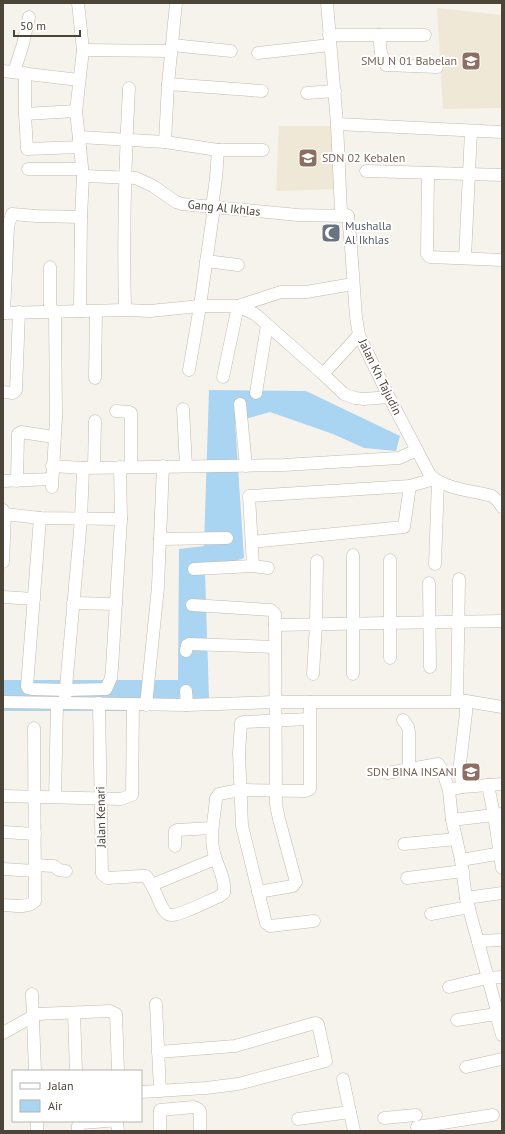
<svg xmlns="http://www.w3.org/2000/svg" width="505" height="1134" viewBox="0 0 505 1134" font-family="'PT Sans',sans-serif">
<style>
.education{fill:#efe8d6}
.water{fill:#a9d4f2}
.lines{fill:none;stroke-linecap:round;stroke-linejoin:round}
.minor-casing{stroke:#c2bbae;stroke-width:13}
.minor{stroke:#fff;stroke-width:12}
.labels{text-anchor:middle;stroke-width:4;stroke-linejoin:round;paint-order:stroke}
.education-label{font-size:12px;fill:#785e54;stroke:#fff;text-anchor:end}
.street-label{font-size:12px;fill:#4b4439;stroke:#fff}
.worship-label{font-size:12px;fill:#5b616d;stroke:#fff;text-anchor:start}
</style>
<rect width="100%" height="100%" fill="#f6f3ec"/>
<g class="education">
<polygon points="437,8 502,15 502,108 443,109"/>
<polygon points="279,126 336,126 340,189 276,191"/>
</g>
<polygon class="water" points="209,390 306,391 400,436 396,451 364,448 333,434 270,412 235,422 244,558 205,572 209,699 182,711 3,711 3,680 178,680 179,549 204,546"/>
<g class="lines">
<defs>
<g id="minor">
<polyline points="78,3 83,50 76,111 83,176 81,217 80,311"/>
<path d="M327,3L337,124L341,212L348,216L351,247L356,317L359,335L389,397L430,475C444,489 474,491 492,496L498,501L502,507"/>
<polyline points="329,35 425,35"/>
<polyline points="379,35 381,53 386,65 437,67"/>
<polyline points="172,45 231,51"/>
<polyline points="83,50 171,51"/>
<polyline points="258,53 330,45"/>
<polyline points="3,71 79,80"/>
<polyline points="14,72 23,44 29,17"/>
<polyline points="25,73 25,114 27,149 80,147"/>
<polyline points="168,84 262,91"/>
<polyline points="307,93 335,91"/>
<polyline points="25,114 76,111"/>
<polyline points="337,124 502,132"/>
<polyline points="79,137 165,142 218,150"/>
<polyline points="165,142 168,84 176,3"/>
<polyline points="28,169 82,169"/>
<polyline points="366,171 502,175"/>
<polyline points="428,173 427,254 430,257 502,260"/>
<polyline points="83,176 136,178 153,186 176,202 182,204 298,215 348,216"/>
<polyline points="212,207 216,178 218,150 263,150"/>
<polyline points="465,258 471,131"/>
<polyline points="206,261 238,265"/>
<path d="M125,310C123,236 125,162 129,88"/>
<polyline points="50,311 50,267"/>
<polyline points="3,313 125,310 150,311 200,306 238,306 255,314 323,374 344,394 355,398 364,399 389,397"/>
<polyline points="4,313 8,226 12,214 36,216 81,217"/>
<polyline points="189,370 200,306 214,207"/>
<polyline points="323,374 359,335"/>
<polyline points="223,377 238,306 281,292 306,292 353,284"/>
<polyline points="95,378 96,311"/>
<polyline points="3,392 13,393 16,390 19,312"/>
<polyline points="256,393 267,325"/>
<polyline points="240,404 246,466"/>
<polyline points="183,409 186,466"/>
<polyline points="116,411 129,412 131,413 131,467"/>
<polyline points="52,466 83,468 284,465 399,458 417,450"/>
<polyline points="94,467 95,421"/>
<polyline points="3,481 52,479"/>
<polyline points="17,481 18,434 21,432 54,437"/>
<polyline points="52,487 56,418 55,311"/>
<polyline points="3,510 5,514 40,518 121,519"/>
<polyline points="40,518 27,686 28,688 32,689 66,690 106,689 111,678 112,668 121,519 120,467"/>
<polyline points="160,539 227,538"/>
<polyline points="252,542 404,527 410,486"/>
<polyline points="390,560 390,658"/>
<polyline points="3,562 5,514"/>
<polyline points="435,564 438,481"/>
<polyline points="253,566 249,496 410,486 434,479"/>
<polyline points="194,569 253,566 268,568"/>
<polyline points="429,583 430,667"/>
<polyline points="3,597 34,599"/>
<polyline points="73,603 116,604"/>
<polyline points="192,605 271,610 275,614 276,805 279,819 296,882 293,886 258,892"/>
<polyline points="275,625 502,621"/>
<polyline points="186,651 187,645 189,644 275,647"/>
<polyline points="313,674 316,624 317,561"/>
<polyline points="353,674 353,555"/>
<polyline points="186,691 187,705"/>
<polyline points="65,698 81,519 83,468"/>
<polyline points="3,702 187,705 275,702 457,702 466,701 502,707"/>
<polyline points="457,702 459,579"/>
<path d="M99,703L102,874L107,878L141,876H146C153,885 156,895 161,905C163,909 166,915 171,915C179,916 210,900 218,897L224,893C226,877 215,863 213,848C210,831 215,815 216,798L219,794L240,790L306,791L310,789V702"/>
<polyline points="146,705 158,587 163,466"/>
<polyline points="309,719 244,722 241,723 239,753 242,826 266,923 270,926 314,921"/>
<polyline points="403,720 408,727 409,732 409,769"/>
<path d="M387,773L438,764C443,768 446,783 449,790"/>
<polyline points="488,785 494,815 502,868"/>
<polyline points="462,787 460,764 466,713 466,701"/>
<polyline points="3,796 121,799 132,795 133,704"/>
<polyline points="55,797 57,704"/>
<polyline points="452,820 502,814"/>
<polyline points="3,832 35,834"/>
<polyline points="404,844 456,839"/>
<polyline points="175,846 175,831 177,830 212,828"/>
<polyline points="461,860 502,853"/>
<polyline points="35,865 54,866 59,870 66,871"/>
<polyline points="3,869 35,871"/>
<polyline points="407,878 463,871"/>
<polyline points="152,885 215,859"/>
<polyline points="466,898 502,893"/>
<path d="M3,905C13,905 28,909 35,901L34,728"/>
<polyline points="431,914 469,907"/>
<polyline points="478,941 502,940"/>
<polyline points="449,987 487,978 502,977"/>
<polyline points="32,994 35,1071"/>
<polyline points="156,1004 160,1091"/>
<polyline points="74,1013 76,1071"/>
<polyline points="496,1014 502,1035"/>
<polyline points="457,1020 496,1014 497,1011 466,898 461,860 452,820 449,790 462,787 502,784"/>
<polyline points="3,1033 37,1014 110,1011 116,1014 118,1071"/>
<polyline points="466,1067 502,1059"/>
<polyline points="343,1079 354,1131"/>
<polyline points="141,1092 206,1088 238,1084 326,1061 318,1024 315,1023 235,1046 158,1052"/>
<polyline points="384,1118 416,1115"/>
<polyline points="298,1119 350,1112"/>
<polyline points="37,1121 37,1131"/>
<polyline points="113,1121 117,1123 118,1131"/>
<polyline points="417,1127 493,1115"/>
<polyline points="78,1131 78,1126 81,1123 108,1121"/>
<polyline points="160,1131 160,1110 194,1107 198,1109 200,1111 200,1131"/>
</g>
</defs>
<use href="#minor" class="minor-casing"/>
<use href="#minor" class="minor"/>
</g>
<defs>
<symbol id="school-square" viewBox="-11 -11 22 22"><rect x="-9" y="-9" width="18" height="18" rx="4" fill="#8d6e63" stroke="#fff"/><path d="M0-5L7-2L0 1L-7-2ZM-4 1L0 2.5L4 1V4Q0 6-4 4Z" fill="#fff"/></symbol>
<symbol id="mosque-square" viewBox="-11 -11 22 22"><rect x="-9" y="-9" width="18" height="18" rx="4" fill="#6b7280" stroke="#fff"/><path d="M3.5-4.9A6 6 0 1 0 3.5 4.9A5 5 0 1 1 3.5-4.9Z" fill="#fff"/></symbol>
</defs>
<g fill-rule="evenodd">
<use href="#school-square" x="460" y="50" width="22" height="22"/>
<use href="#school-square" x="297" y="147" width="22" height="22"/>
<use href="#mosque-square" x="320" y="222" width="22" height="22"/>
<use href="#school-square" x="460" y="761" width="22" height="22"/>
</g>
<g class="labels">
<g class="education-label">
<text x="457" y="65">SMU N 01 Babelan</text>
<text x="322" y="162" text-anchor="start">SDN 02 Kebalen</text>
<text x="457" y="776">SDN BINA INSANI</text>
</g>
<g class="street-label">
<text transform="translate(224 208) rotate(6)" y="4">Gang Al Ikhlas</text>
<text transform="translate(380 377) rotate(64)" y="4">Jalan Kh Tajudin</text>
<text transform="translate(101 817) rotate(-91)" y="4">Jalan Kenari</text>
</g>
<g class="worship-label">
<text x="345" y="230">Mushalla<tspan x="345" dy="14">Al Ikhlas</tspan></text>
</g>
</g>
<rect width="505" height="1134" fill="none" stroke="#4b4439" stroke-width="8"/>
<rect x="12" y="1070" width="130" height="52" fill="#ffffff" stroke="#b7b4b0"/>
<rect x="20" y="1083" width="20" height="6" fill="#ffffff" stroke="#b7b4b0"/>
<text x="48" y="1090" font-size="12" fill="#4b4439">Jalan</text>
<rect x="20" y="1100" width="20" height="12" fill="#a9d4f2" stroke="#b7b4b0"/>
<text x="48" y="1110" font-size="12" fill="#4b4439">Air</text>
<path d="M14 30v6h66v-6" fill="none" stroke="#4b4439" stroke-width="2"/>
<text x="20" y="30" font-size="12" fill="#4b4439" stroke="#ffffff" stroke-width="3" paint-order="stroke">50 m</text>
</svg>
